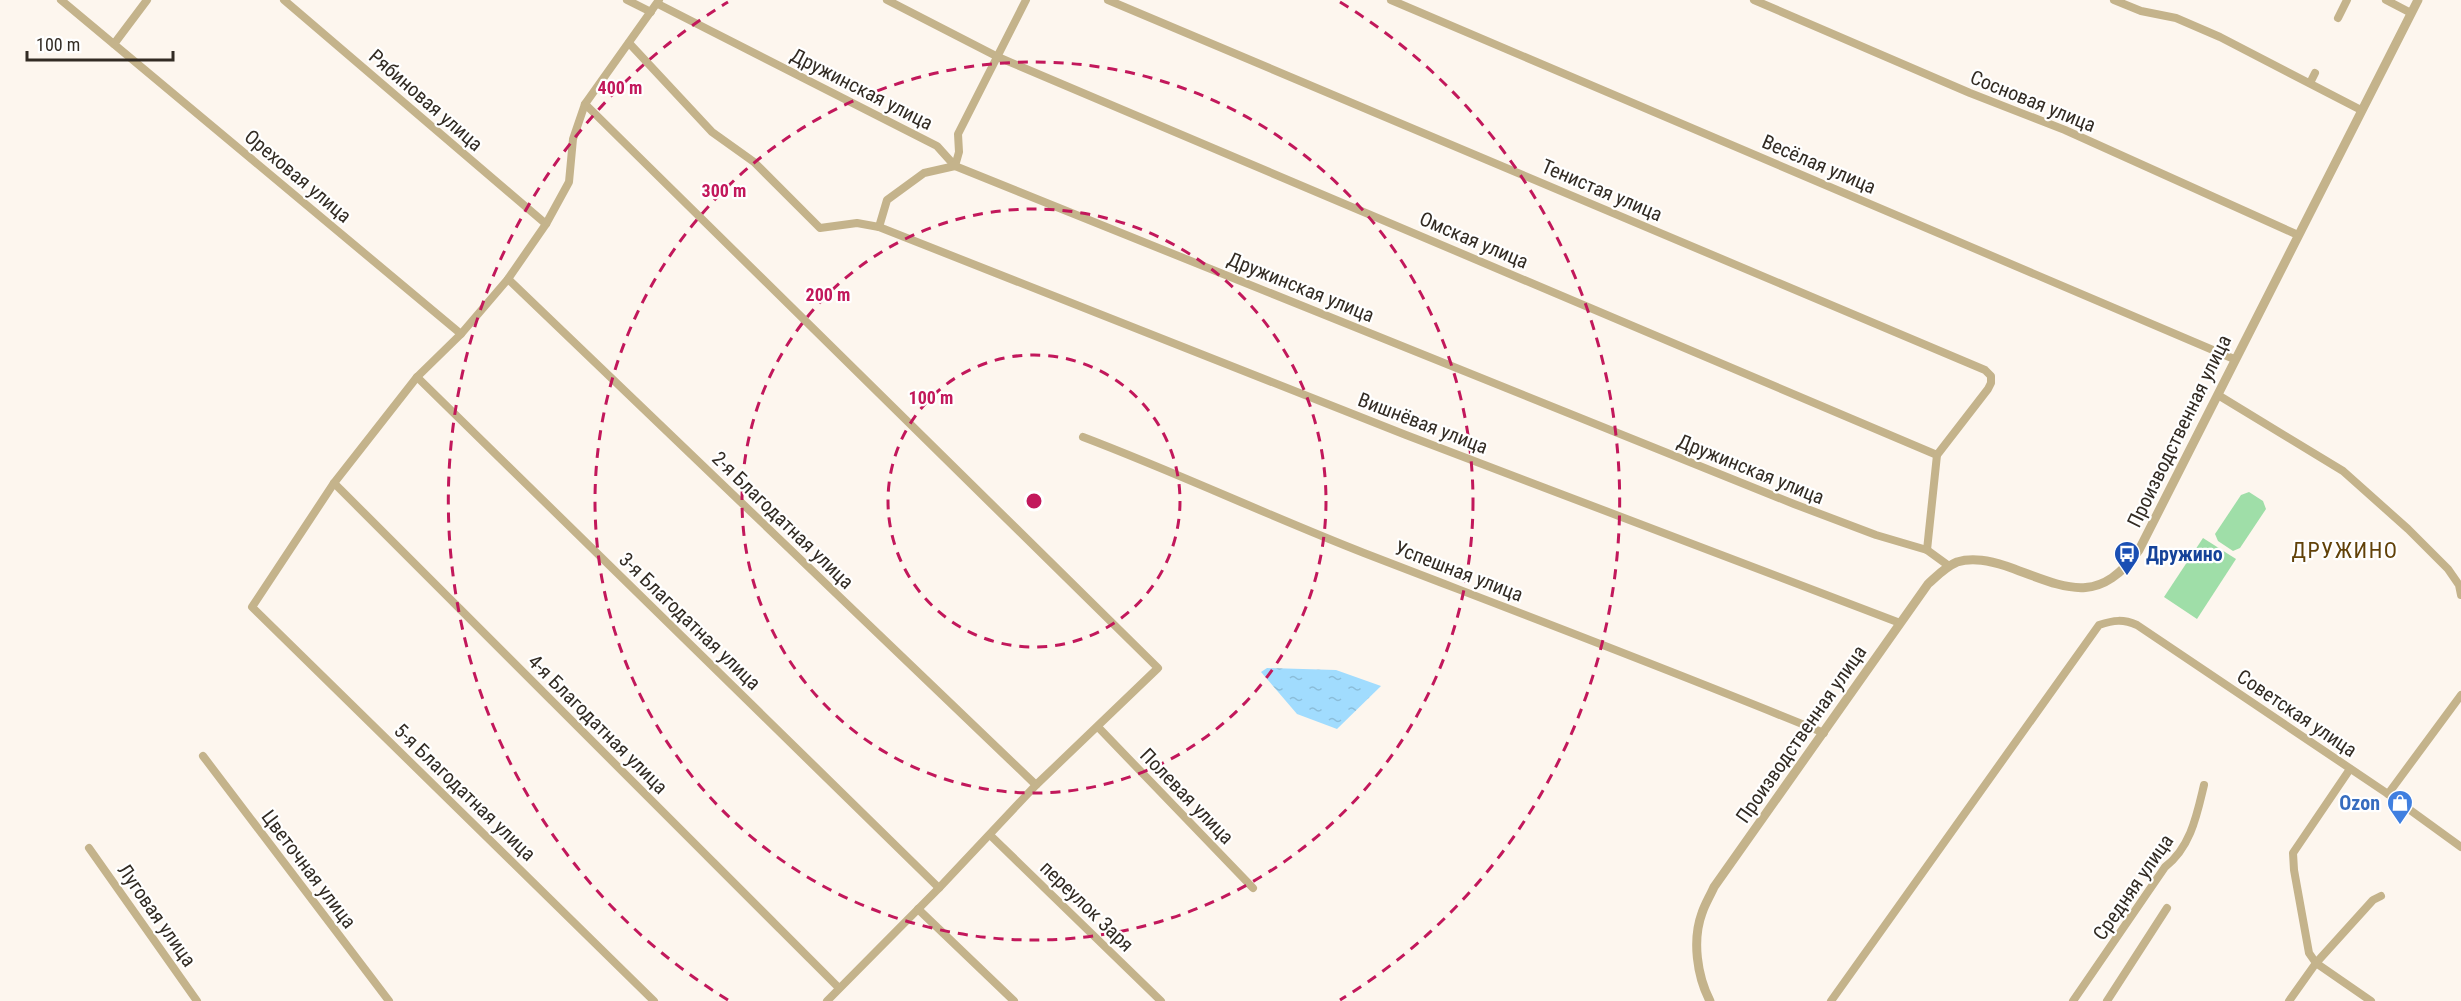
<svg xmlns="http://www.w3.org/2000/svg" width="2461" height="1001" viewBox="0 0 2461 1001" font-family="'Roboto Condensed',sans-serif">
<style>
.garden{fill:#9fdea8}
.water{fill:url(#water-ripples)}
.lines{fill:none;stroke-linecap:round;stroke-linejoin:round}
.minor{stroke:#c4b38b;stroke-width:8}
.tertiary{stroke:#c4b38b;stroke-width:9}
.ring{fill:none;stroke:#c2185b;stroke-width:3;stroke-dasharray:10 8}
.labels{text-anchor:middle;stroke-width:4.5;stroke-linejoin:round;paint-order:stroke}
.street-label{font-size:20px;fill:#322b23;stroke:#fff}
.transit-label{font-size:20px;font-weight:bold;fill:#164399;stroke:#fff;text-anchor:start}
.shop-label{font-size:20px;font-weight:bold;fill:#366cbe;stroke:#fff;text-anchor:end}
.quarter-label{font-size:22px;letter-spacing:1.5px;fill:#614108;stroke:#fff}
.centre{fill:#c2185b;stroke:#fff;stroke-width:3}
.ring-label{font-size:18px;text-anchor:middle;font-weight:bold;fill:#c2185b;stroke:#fff;stroke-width:4.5;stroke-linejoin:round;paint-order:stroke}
</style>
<defs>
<pattern id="water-ripples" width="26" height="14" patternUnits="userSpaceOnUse" patternTransform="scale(1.5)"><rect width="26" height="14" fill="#a1dcfe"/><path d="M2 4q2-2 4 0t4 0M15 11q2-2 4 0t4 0" fill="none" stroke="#8bbdd9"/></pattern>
</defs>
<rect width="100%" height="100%" fill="#fdf6ee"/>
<g class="garden">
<polygon points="2249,492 2263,501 2266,509 2240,548 2233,551 2218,541 2215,534 2241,495"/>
<polygon points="2203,538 2236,559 2197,619 2164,597"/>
</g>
<polygon class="water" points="1267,668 1336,670 1381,686 1337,729 1297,714 1261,672"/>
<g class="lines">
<g class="minor">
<polyline points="61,0 461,334"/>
<polyline points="284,0 546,224"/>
<polyline points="627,0 651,12"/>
<polyline points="887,0 998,57 1937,455"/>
<polyline points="1108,0 1985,370 1991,376 1991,383 1988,389 1937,455 1927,550"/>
<polyline points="1391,0 2234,359"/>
<polyline points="1754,0 1970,93 2065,130 2298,235"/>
<polyline points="2114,0 2141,11 2176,18 2220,37 2361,110"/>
<polyline points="2386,0 2411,13"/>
<polyline points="658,4 937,146 955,166 1794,504 1876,535 1927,550 1949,566"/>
<polyline points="2338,18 2347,0"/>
<polyline points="629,43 712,132 754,162 820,228 857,223 879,227 887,200 924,173 955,166 959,152 958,134 1026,0"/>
<polyline points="114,44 147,0"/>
<polyline points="2310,83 2315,73"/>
<polyline points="585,104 1158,668 1036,785 939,888 827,1001"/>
<polyline points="879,227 1406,435 1900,623"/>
<polyline points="508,279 1036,785"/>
<polyline points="417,377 939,888"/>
<polyline points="2218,395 2343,471 2408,529 2448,569 2459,585 2461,595"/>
<path d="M1083,437C1178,473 1269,516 1364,553C1517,612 1671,670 1824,733"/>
<polyline points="334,483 839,988"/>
<polyline points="1098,727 1253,888"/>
<polyline points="203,756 389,1001"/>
<polyline points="2350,769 2293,853 2294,870 2309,953 2316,963 2371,1001"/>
<polyline points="2388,794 2461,695"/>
<polyline points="990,835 1161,1001"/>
<polyline points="89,848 197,1001"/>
<polyline points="918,909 1014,1001"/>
<polyline points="654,1001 252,607 334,483 417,377 461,334 508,279 546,224 569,182 573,139 585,104 659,0"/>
<path d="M1831,1001L2099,625C2114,620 2123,619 2137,625L2388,794L2461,847"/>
<path d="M2073,1001L2165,867C2191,847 2197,814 2204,785"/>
<polyline points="2107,1001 2167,908"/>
<polyline points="2289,1001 2316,963 2373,900 2381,896"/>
</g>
<path class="tertiary" d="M1710,1001C1697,976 1692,940 1702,913C1705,904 1710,896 1714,887L1928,584C1937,576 1945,567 1957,562C1973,557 1990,561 2006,566C2065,587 2097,608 2139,550L2418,0"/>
</g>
<g class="ring">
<circle cx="1034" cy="501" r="146"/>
<circle cx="1034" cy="501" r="292"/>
<circle cx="1034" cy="501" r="439"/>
<path d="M728 1000A585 585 0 0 1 728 2M1340 2A585 585 0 0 1 1340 1000"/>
</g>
<defs>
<symbol id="bus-pin" viewBox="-11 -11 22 30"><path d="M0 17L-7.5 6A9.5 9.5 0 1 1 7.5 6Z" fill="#1a4fb4" stroke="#fff"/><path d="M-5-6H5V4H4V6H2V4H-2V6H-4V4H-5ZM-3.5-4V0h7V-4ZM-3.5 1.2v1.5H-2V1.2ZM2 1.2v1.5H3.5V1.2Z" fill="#fff"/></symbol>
<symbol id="shop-pin" viewBox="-11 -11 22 30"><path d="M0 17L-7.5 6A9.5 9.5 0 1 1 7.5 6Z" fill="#3f7fe0" stroke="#fff"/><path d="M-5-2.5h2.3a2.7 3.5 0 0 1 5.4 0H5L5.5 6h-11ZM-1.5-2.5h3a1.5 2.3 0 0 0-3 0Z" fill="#fff"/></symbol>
</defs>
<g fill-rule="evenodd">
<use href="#bus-pin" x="2112" y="539" width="30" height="40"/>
<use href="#shop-pin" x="2385" y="788" width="30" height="40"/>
</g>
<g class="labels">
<g class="street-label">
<text transform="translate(862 89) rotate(27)" y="7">Дружинская улица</text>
<text transform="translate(426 100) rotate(41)" y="7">Рябиновая улица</text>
<text transform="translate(2033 101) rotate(22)" y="7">Сосновая улица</text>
<text transform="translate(1819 164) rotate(23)" y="7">Весёлая улица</text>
<text transform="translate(298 176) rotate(40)" y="7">Ореховая улица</text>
<text transform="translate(1602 190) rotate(23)" y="7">Тенистая улица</text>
<text transform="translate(1474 240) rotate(23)" y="7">Омская улица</text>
<text transform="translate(1301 287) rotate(22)" y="7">Дружинская улица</text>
<text transform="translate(1423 423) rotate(21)" y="7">Вишнёвая улица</text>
<text transform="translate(2179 431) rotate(-64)" y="7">Производственная улица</text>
<text transform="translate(1751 469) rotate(22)" y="7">Дружинская улица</text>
<text transform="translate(783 520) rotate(44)" y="7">2-я Благодатная улица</text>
<text transform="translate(1459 571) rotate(21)" y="7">Успешная улица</text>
<text transform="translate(690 621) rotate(44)" y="7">3-я Благодатная улица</text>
<text transform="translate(2297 713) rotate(34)" y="7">Советская улица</text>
<text transform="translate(598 724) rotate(45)" y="7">4-я Благодатная улица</text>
<text transform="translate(1801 734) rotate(-55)" y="7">Производственная улица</text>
<text transform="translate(465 792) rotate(44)" y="7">5-я Благодатная улица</text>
<text transform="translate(1187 796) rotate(46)" y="7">Полевая улица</text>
<text transform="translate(309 869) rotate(53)" y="7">Цветочная улица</text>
<text transform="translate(2133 887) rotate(-55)" y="7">Средняя улица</text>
<text transform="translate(1087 906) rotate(44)" y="7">переулок Заря</text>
<text transform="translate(157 915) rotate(55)" y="7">Луговая улица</text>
</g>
<g class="transit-label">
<text x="2146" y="561">Дружино</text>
</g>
<g class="shop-label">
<text x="2380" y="810">Ozon</text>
</g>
<g class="quarter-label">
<text x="2345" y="558">ДРУЖИНО</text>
</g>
</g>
<circle cx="1034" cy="501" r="9" class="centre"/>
<g class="ring-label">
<text x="620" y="94">400 m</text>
<text x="724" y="197">300 m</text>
<text x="828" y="301">200 m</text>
<text x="931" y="404">100 m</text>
</g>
<path d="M27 51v9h146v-9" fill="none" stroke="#322b23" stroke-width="3"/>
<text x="36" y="51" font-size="18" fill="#322b23" stroke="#ffffff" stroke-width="4.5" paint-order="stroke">100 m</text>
</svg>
